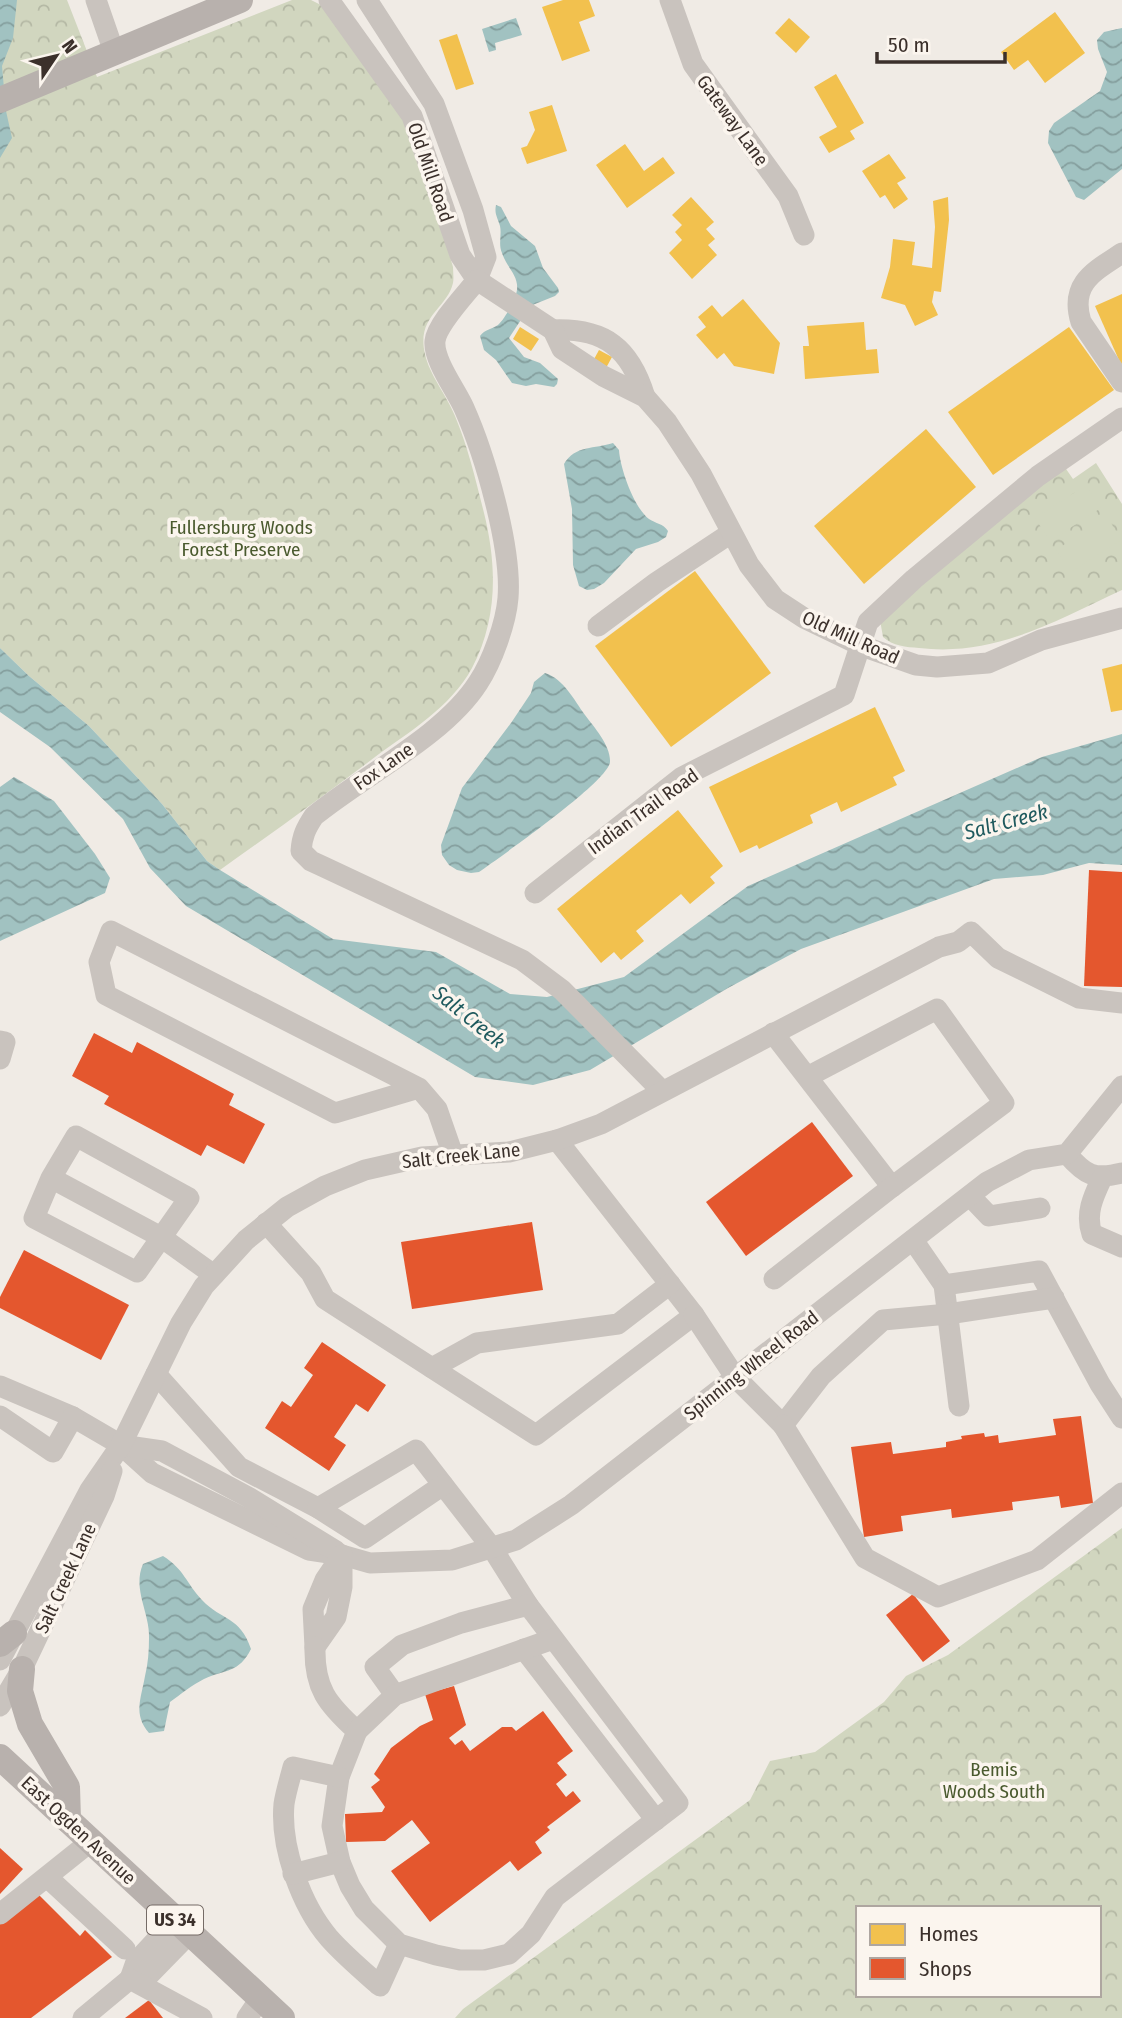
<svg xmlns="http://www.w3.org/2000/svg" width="1122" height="2018" viewBox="0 0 1122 2018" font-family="'Fira Sans Condensed',sans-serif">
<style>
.forest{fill:url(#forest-crowns);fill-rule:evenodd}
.pitch{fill:#d1d6bf}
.water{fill:url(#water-waves)}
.homes{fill:#f2c14e}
.shops{fill:#e4572e}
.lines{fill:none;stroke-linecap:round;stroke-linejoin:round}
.minor{stroke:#c9c3be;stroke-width:21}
.major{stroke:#b8b1ad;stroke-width:26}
.labels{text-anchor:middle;stroke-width:7;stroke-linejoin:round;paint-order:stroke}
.shield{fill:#fbf5ee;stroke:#756b66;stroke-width:2}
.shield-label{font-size:18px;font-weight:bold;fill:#3b302b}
.street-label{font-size:19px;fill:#3b302b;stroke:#fbf5ee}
.park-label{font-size:19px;fill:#4a5a2e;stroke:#fbf5ee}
.water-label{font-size:21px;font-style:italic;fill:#1f5a5e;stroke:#fbf5ee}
</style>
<defs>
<pattern id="forest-crowns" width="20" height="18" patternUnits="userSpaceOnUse" patternTransform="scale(1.75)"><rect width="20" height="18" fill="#d1d6bf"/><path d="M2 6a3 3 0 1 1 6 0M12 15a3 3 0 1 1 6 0" fill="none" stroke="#b4b8a4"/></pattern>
<pattern id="water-waves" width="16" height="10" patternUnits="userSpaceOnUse" patternTransform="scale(1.75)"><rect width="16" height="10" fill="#a1c2c1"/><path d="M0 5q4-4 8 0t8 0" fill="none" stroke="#849e9d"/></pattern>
</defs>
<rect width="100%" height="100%" fill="#f0ebe5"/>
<g class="forest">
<path d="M0,0H67L97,77L292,0H311L321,5L402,116L425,173L453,267C453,272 454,278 453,283C447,309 416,316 425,354C429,374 447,396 455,416C468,447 476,481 484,513C497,565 498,619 472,668C451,707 409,732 375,757C324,796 272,833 220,870L207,861L162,804L89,726L29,676L0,648Z"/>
<path d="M1096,463L1122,504V590C1055,621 995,657 919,648C906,647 893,646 883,637L880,620L1064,466L1073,479Z"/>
<path d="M1122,1528V2018H455L463,2009L750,1800L770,1761L815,1752L884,1702L906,1676L948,1655ZM858,1908H1099V1995H858Z"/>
</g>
<g class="pitch">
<polygon points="1086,485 1101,508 1050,541 1035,518"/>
<polygon points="1107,516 1121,540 1071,572 1056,550"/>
</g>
<g class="water">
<polygon points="0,0 17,0 13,38 2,66 6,111 12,138 0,158"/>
<polygon points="516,18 522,35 495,43 496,50 489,52 482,29"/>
<polygon points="1122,28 1122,169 1084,200 1076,197 1048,143 1049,131 1054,123 1100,91 1107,72 1098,49 1097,40 1104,32"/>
<path d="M496,205L501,207L511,226L535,246L543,268L558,288L559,292L555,296L530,306L509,338L524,357L540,363L558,379L557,384L554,387L536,384L526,386L512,383L496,360L484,350L480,336C485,329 491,330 498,325C504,320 512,305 515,297C523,278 507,269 502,253C498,244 502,235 500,226C498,218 494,214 496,205Z"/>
<path d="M613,443L619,450C620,468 634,508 649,519C656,524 663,523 668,531L666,537L658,542L636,549L604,583L594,589L587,590L579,586L573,565L572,509L564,464C575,445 595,449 613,443Z"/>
<polygon points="0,648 29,676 89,726 162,804 207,861 220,870 333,939 436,952 510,994 547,997 624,977 748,886 1042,757 1122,734 1122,865 1089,863 1043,875 994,879 801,949 728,988 590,1070 533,1085 475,1077 186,906 150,868 123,819 50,747 0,712"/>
<path d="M545,673C564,679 574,700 585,715C594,727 611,746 610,762C608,782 500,857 479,872L471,873L457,870L449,865L442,855L441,845L462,788L511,723L531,693L534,682Z"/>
<polygon points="14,777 54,801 95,854 110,878 105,893 0,941 0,787"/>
<path d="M163,1556C185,1570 186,1583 202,1600C222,1621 240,1616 251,1649C239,1673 226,1669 204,1679C192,1685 181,1694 170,1702L164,1731L149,1733C133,1714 141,1699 145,1676C148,1664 149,1651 149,1638C150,1613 132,1589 143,1564Z"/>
</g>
<g class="homes">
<polygon points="563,0 589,0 595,16 579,22 590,51 562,61 542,7"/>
<polygon points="1055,12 1085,53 1045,83 1028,60 1014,70 1001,52"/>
<polygon points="789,18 810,37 796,53 775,33"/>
<polygon points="457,34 474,84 456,90 439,40"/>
<polygon points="836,74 864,123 850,131 855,139 829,153 819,137 837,127 814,87"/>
<polygon points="552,105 567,151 527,164 521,148 527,146 535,130 529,112"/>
<polygon points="625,144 644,171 663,157 675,173 627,208 596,165"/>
<polygon points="889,154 906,178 897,183 908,199 894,209 885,195 880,198 862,171"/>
<polygon points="691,197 714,222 706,229 715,239 708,245 717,255 692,279 669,253 682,240 675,232 682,225 672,215"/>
<polygon points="948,197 949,220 941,292 934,291 932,302 938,315 915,326 905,305 881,298 890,267 893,239 915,242 912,265 932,268 935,227 933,201"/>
<polygon points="1122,294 1122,367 1095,306"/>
<polygon points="743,299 780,343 774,374 734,366 724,353 717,359 696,335 706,327 698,317 712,305 722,317"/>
<polygon points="864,322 866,350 877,349 879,373 805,379 803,346 809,346 807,326"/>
<polygon points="520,327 539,339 531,351 513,339"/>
<polygon points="1069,327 1114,390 993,475 948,412"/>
<polygon points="599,350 612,357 606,368 593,361"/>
<polygon points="926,429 976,487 864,584 814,526"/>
<polygon points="695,571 771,673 671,747 595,646"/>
<polygon points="1122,664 1122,710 1111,712 1102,669"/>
<polygon points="875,707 905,771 893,777 897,785 841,812 837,802 810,815 813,823 759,849 757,845 740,853 709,787"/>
<polygon points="678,810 723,866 710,877 715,883 690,904 681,894 636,931 644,941 621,960 614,952 601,963 557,909"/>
</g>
<g class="shops">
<polygon points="1089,870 1122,872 1122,987 1084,986"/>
<polygon points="94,1033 132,1053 137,1042 234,1094 229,1105 265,1124 244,1164 207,1145 201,1156 104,1104 109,1096 72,1076"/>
<polygon points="812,1122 853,1176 746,1256 706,1202"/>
<polygon points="532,1222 543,1290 412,1309 401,1242"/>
<polygon points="24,1250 129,1305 101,1360 0,1308 0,1297"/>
<polygon points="322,1342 386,1385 368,1412 356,1404 334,1437 346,1445 329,1471 265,1428 282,1401 291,1407 313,1375 304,1368"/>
<polygon points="1081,1416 1093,1503 1061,1508 1059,1496 1012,1502 1013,1510 952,1518 951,1509 901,1516 903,1531 864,1537 851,1447 891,1442 893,1454 946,1447 946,1442 962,1439 961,1436 984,1433 985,1437 998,1435 999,1443 1056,1435 1053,1419"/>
<polygon points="913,1594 950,1641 923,1662 886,1615"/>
<polygon points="454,1686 466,1725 449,1738 455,1745 462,1740 470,1751 502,1727 512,1727 516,1731 543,1711 573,1751 557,1763 567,1775 556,1784 566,1797 573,1791 581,1801 547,1827 550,1830 535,1842 542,1853 518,1871 510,1861 430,1922 391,1871 430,1843 412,1820 385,1841 346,1842 345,1814 382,1812 385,1807 371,1787 380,1780 374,1774 391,1748 420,1726 433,1720 425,1694"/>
<polygon points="0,1848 23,1869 0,1894"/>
<polygon points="37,1893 80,1936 85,1930 112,1957 31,2018 0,2018 0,1922"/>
<polygon points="149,2000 163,2018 125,2018"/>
</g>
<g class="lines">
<g class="minor">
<polyline points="96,0 114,52"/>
<polyline points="329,0 412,116 460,255 477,280 486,257 473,210 434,104 367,0"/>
<polyline points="670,0 693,64 788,196 804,235"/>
<path d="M1122,253C1095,271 1069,283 1081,322L1122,382"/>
<path d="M553,330C605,328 630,348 645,397"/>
<polyline points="598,626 657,582 731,533"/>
<polyline points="535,893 682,777 844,695 868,622 914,579 1038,476 1122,418"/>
<polyline points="773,1033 892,1187 1004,1103 937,1009 807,1077"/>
<polyline points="0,1041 5,1042 0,1059"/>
<polyline points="419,1088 335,1113 106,995 99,962 111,931 419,1088 437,1109 453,1155"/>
<path d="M662,1091L562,990L522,960L324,867L311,861L301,851C302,836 306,828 314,816C364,775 444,736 478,683C492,662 506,623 508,598C512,548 485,455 464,408C456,390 433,360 435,341C437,324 466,294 477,280L553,330L562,349L603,376L645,397L667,422L701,474L749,565L775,599L804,618L862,646L916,665L937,667L988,663L1041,640L1122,618"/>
<path d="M1067,1154C1085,1175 1094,1180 1122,1173"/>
<polyline points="51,1178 34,1218 137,1272 189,1198 76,1136 51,1178 161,1237 214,1275"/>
<path d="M1102,1178C1093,1197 1085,1214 1092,1234L1122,1247"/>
<polyline points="970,1196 989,1216 1040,1208"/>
<polyline points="266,1223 311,1273 325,1299 536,1435 694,1315 557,1140"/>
<polyline points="913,1240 944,1285 959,1406"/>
<polyline points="774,1279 892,1187"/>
<polyline points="944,1285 1039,1271 1100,1384 1122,1418"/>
<polyline points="694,1315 735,1377 783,1425 821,1376 883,1320 948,1314 1054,1298"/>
<polyline points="432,1368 477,1343 618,1324 670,1284"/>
<polyline points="156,1374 239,1467 318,1508 416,1450 492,1548 528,1605"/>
<polyline points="0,1386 73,1417 121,1445 152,1473 309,1550 342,1555 370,1563 452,1560 516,1540 571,1505 987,1182 1029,1160 1067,1154 1122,1086"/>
<polyline points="0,1416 53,1452 73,1417"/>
<polyline points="783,1425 865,1558 938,1597 1037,1560 1122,1493"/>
<polyline points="121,1445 162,1451 248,1497 336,1551"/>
<polyline points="318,1508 365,1538 443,1485"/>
<polygon points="342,1555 342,1587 336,1617 315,1647 313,1609 325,1580"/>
<path d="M315,1647C314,1688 327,1704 357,1731L339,1777L332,1826L340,1862L350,1886L364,1909L399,1944L436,1955L460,1960H484L509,1954L531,1934L555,1897L678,1803L528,1605L461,1623L402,1645L375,1667L395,1695"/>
<polyline points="524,1649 656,1820"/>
<polyline points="0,1660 90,1490 121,1445 181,1323 204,1286 246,1240 287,1207 325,1186 365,1170 422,1157 509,1152 557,1140 601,1124 939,947 958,942 971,932 998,958 1079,998 1122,1003"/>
<polyline points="0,1706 22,1669 104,1496 112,1471"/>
<polyline points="357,1731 395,1695 553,1639"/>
<path d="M339,1777L293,1767C290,1779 286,1791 284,1804C280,1847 301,1905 329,1938C345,1956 363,1971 380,1986L399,1944"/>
<polyline points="293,1874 340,1862"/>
<polyline points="47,1877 125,1949"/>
<polyline points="0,1914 90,1842"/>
<polyline points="175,1920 136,1962 130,1979 149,1975 190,1933"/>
<polyline points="83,2018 130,1979 202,2018"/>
<polyline points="247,2018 260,1999"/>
</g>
<g class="major">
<polyline points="0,100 240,0"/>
<polyline points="0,1644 14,1633"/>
<polyline points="22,1669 20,1691 30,1724 67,1787 68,1820"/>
<polyline points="0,1757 282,2018"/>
</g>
</g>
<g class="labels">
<rect class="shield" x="147" y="1905.5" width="56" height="29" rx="5"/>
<g class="shield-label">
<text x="175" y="1926">US 34</text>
</g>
<g class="street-label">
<text transform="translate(733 120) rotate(54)" y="7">Gateway Lane</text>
<text transform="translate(431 172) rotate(71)" y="7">Old Mill Road</text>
<text transform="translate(851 637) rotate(24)" y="7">Old Mill Road</text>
<text transform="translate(383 766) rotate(-35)" y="7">Fox Lane</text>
<text transform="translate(643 811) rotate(-36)" y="7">Indian Trail Road</text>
<text transform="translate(461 1155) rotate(-6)" y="7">Salt Creek Lane</text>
<text transform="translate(751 1365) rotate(-38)" y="7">Spinning Wheel Road</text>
<text transform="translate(65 1578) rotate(-65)" y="7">Salt Creek Lane</text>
<text transform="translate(79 1830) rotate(43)" y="7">East Ogden Avenue</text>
</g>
<g class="park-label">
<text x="241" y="534">Fullersburg Woods<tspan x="241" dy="22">Forest Preserve</tspan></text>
<text x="994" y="1776">Bemis<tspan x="994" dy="22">Woods South</tspan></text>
</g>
<g class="water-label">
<text transform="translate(1006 822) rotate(-15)" y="7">Salt Creek</text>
<text transform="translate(469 1017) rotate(39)" y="7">Salt Creek</text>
</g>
</g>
<rect x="856" y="1906" width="245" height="91" fill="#fbf5ee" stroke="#aea6a0" stroke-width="2"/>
<rect x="870" y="1924" width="35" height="21" fill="#f2c14e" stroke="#aea6a0" stroke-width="2"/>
<text x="919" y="1941" font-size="21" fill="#3b302b">Homes</text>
<rect x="870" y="1958" width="35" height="21" fill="#e4572e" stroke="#aea6a0" stroke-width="2"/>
<text x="919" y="1976" font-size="21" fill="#3b302b">Shops</text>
<g transform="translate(56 56) rotate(55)" stroke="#fbf5ee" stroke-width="5" paint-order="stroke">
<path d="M0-5L12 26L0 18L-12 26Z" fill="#3b302b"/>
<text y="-10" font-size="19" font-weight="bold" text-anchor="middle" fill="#3b302b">N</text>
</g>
<path d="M877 52v10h128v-10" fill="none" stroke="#3b302b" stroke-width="3.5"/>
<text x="888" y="52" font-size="21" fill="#3b302b" stroke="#fbf5ee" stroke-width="5" paint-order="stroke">50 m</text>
</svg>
